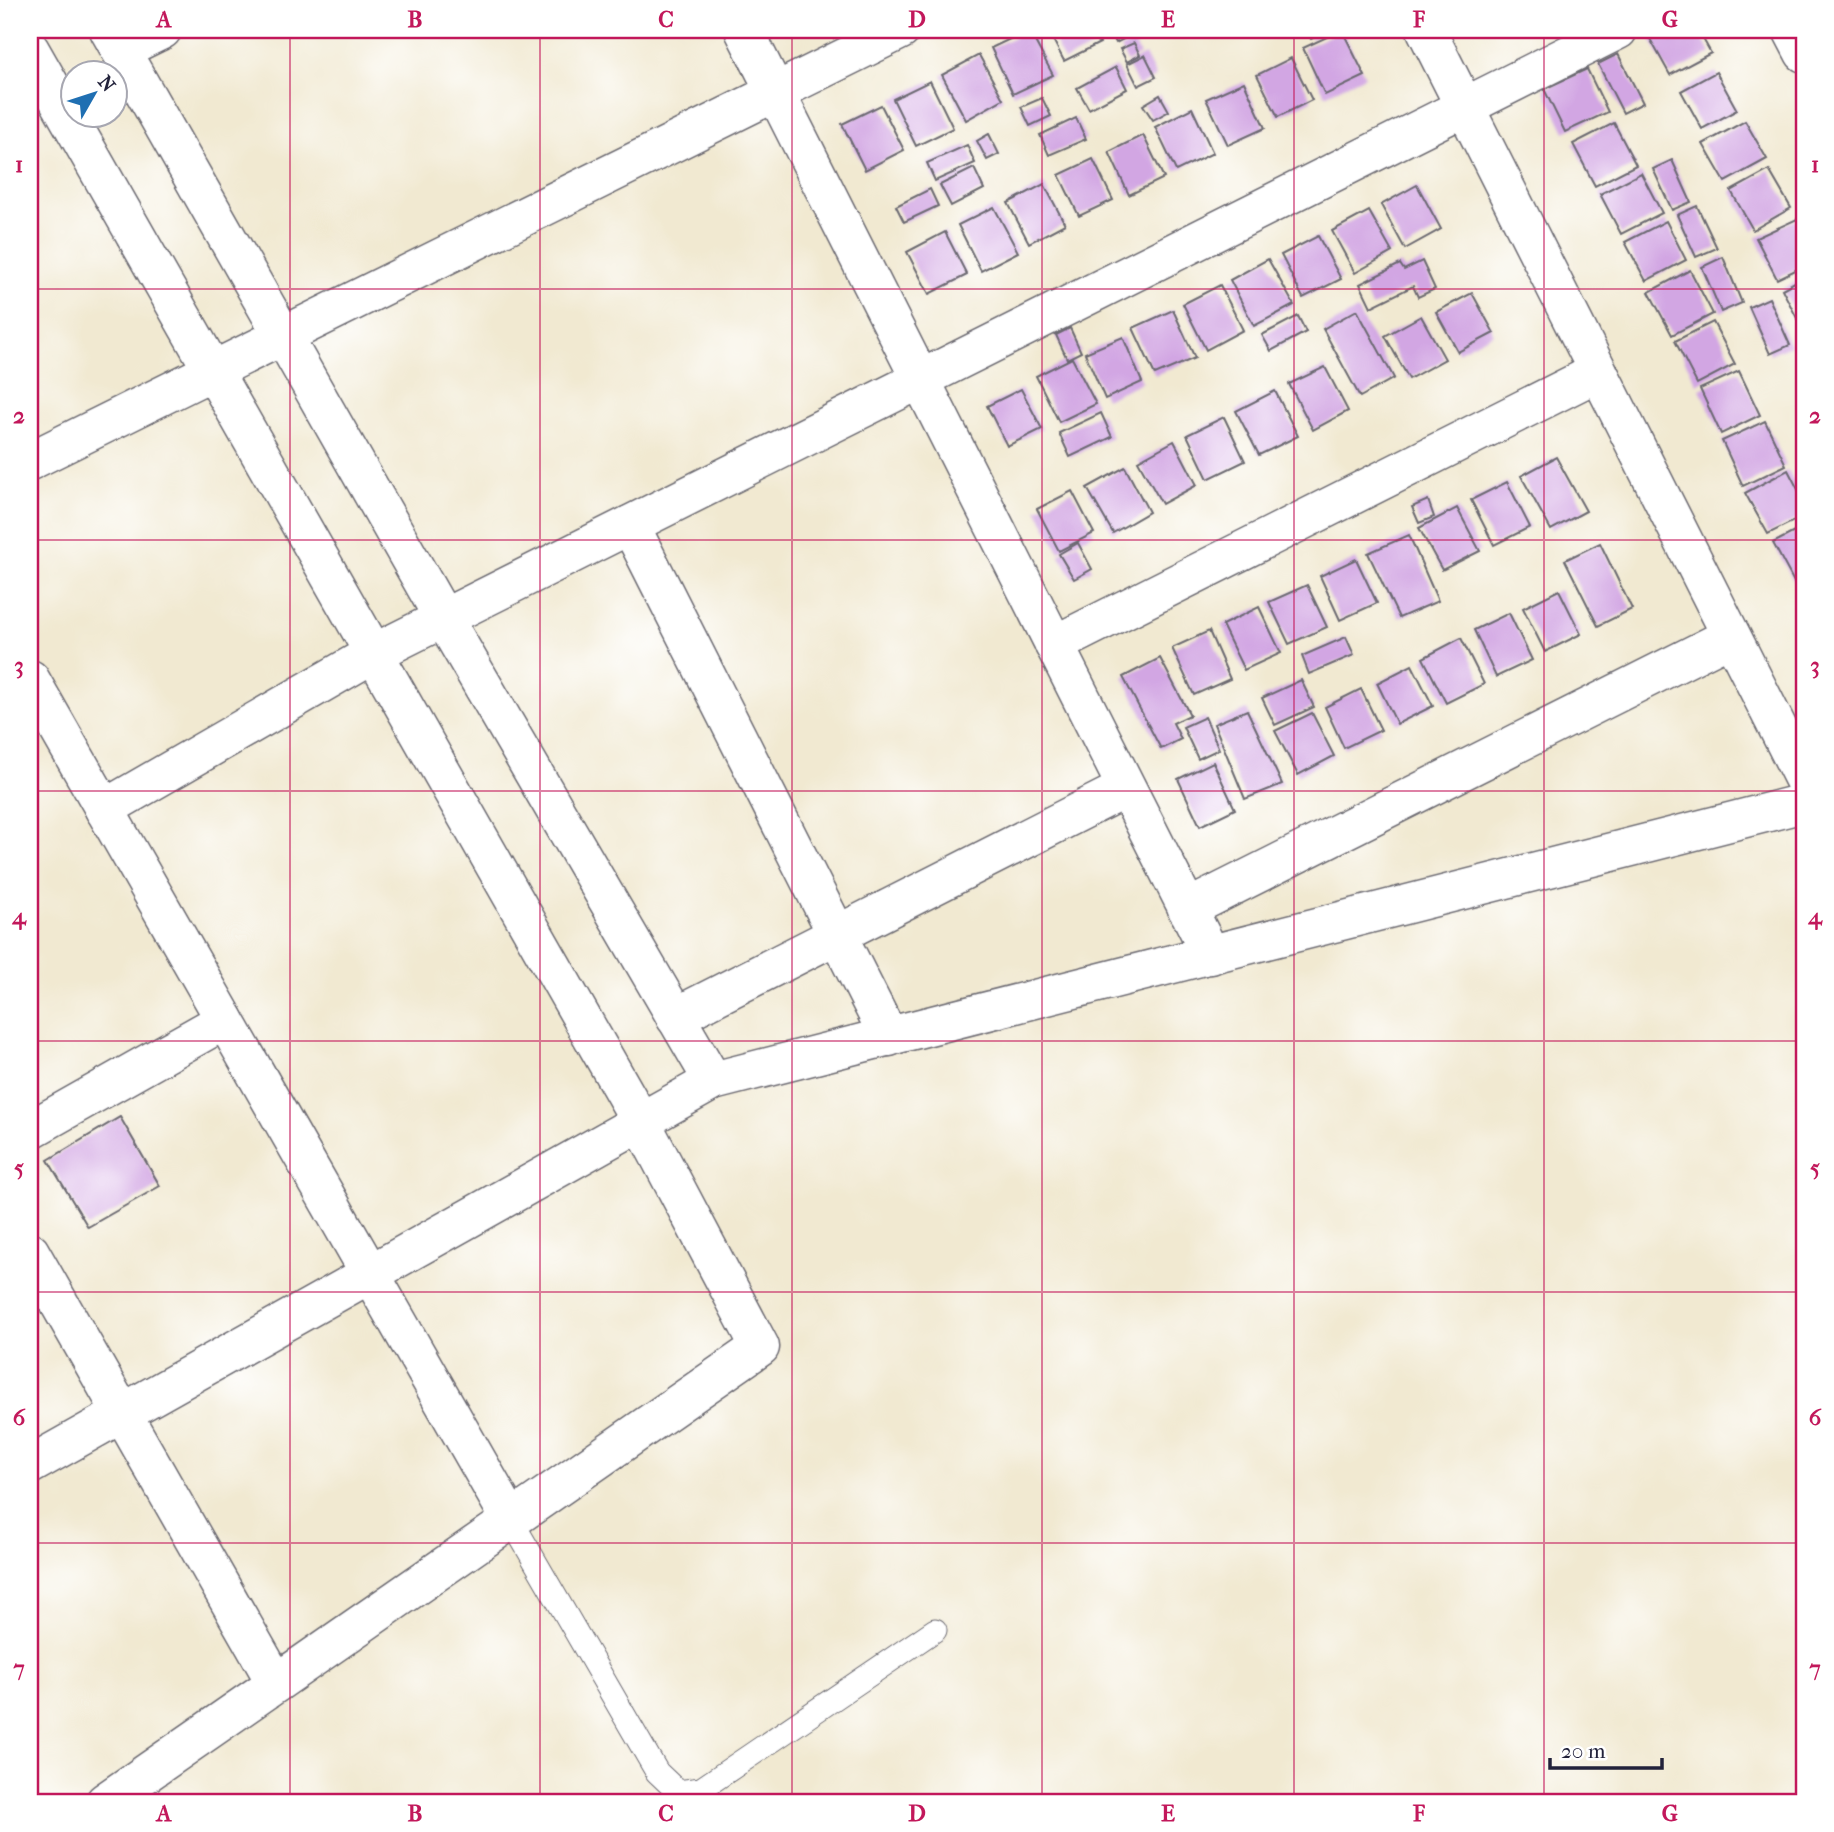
<svg xmlns="http://www.w3.org/2000/svg" width="1834" height="1832" viewBox="0 0 1834 1832" font-family="'IM FELL French Canon',serif">
<style>
.building{fill:#d2a6e3}
.lines{fill:none;stroke-linecap:round;stroke-linejoin:round}
.service-casing{stroke:#6a6870;stroke-width:25}
.minor-casing{stroke:#6a6870;stroke-width:41}
.tertiary-casing{stroke:#6a6870;stroke-width:41}
.service{stroke:#fff;stroke-width:23}
.minor{stroke:#fff;stroke-width:38}
.tertiary{stroke:#fff;stroke-width:38}
.grid{fill:none;stroke:#c2185b;stroke-width:2;stroke-opacity:0.55}
.neatline{fill:none;stroke:#c2185b;stroke-width:2.5}
.grid-label{font-size:23px;text-anchor:middle;font-weight:bold;fill:#c2185b}
</style>
<rect width="100%" height="100%" fill="#fff"/>
<filter id="ink" filterUnits="userSpaceOnUse"><feTurbulence type="fractalNoise" baseFrequency=".0143" numOctaves="2"/><feDisplacementMap in="SourceGraphic" scale="14" xChannelSelector="R" yChannelSelector="G"/><feConvolveMatrix kernelMatrix="1 2 1 2 8 2 1 2 1" color-interpolation-filters="sRGB"/></filter>
<filter id="wash" filterUnits="userSpaceOnUse"><feTurbulence type="fractalNoise" baseFrequency=".00686" numOctaves="4" result="noise"/><feDisplacementMap in="SourceGraphic" scale="28" xChannelSelector="R" yChannelSelector="G"/><feGaussianBlur stdDeviation="1.57" result="paint"/><feColorMatrix in="noise" values="0 0 0 0 0 0 0 0 0 0 0 0 0 0 0 0 0 1.4 0 .05"/><feComposite in="paint" operator="in"/></filter>
<g filter="url(#wash)">
<rect width="100%" height="100%" fill="#f1e9d1"/>
<g id="blocks">
<g class="building">
<polygon points="1029,30 1053,75 1013,94 991,48"/>
<polygon points="1048,30 1094,30 1100,43 1064,61"/>
<polygon points="1109,30 1141,30 1116,43"/>
<polygon points="1306,30 1331,30 1311,39"/>
<polygon points="1342,30 1365,76 1325,95 1303,48"/>
<polygon points="1662,30 1698,30 1711,53 1670,75 1649,37"/>
<polygon points="1134,43 1140,55 1127,62 1120,49"/>
<polygon points="1618,54 1643,103 1623,113 1598,64"/>
<polygon points="979,55 1003,99 966,120 942,75"/>
<polygon points="1145,55 1156,77 1138,86 1127,64"/>
<polygon points="1291,58 1312,100 1278,117 1257,75"/>
<polygon points="1116,67 1127,89 1089,109 1077,88"/>
<polygon points="1587,69 1608,112 1565,132 1544,89"/>
<polygon points="1716,72 1737,110 1702,129 1681,91"/>
<polygon points="930,81 953,128 916,146 893,99"/>
<polygon points="1244,82 1265,128 1228,145 1206,99"/>
<polygon points="1160,95 1169,111 1153,120 1143,105"/>
<polygon points="1042,98 1051,116 1030,126 1021,107"/>
<polygon points="881,105 904,150 865,170 842,124"/>
<polygon points="1192,108 1213,153 1176,171 1155,127"/>
<polygon points="1076,118 1086,139 1049,155 1040,135"/>
<polygon points="1745,121 1767,159 1725,182 1703,144"/>
<polygon points="1614,123 1636,165 1595,186 1573,144"/>
<polygon points="989,134 999,154 987,160 977,141"/>
<polygon points="1143,135 1164,178 1129,195 1109,152"/>
<polygon points="967,145 975,163 935,181 927,163"/>
<polygon points="1093,159 1113,200 1079,216 1059,175"/>
<polygon points="1672,160 1691,202 1672,210 1653,169"/>
<polygon points="974,168 984,189 951,206 940,185"/>
<polygon points="1769,170 1791,208 1753,230 1731,191"/>
<polygon points="1641,173 1662,213 1621,234 1600,194"/>
<polygon points="1044,184 1065,224 1029,243 1008,203"/>
<polygon points="1417,185 1441,229 1405,249 1381,205"/>
<polygon points="930,189 938,206 904,222 896,206"/>
<polygon points="1697,206 1717,248 1696,257 1677,215"/>
<polygon points="994,207 1018,252 981,271 958,225"/>
<polygon points="1369,211 1392,252 1355,273 1332,231"/>
<polygon points="1797,219 1804,234 1804,266 1777,279 1756,238"/>
<polygon points="1666,221 1686,260 1646,281 1625,242"/>
<polygon points="945,232 967,275 929,294 907,252"/>
<polygon points="1318,236 1341,279 1303,298 1281,255"/>
<polygon points="1723,257 1742,303 1721,312 1702,267"/>
<polygon points="1268,259 1294,305 1254,326 1230,280"/>
<polygon points="1422,261 1435,289 1418,297 1413,286 1371,307 1360,284 1400,264 1404,270"/>
<polygon points="1690,270 1713,314 1672,335 1649,292"/>
<polygon points="1804,277 1804,327 1802,328 1782,289"/>
<polygon points="1220,285 1243,330 1206,350 1183,304"/>
<polygon points="1472,293 1494,333 1458,352 1436,312"/>
<polygon points="1769,298 1790,345 1770,354 1749,307"/>
<polygon points="1173,310 1195,358 1155,375 1133,328"/>
<polygon points="1357,310 1394,378 1360,397 1323,329"/>
<polygon points="1298,316 1306,332 1271,351 1262,335"/>
<polygon points="1421,316 1445,359 1409,379 1385,336"/>
<polygon points="1713,322 1735,364 1697,384 1675,341"/>
<polygon points="1070,328 1081,352 1067,359 1056,335"/>
<polygon points="1123,337 1142,382 1105,399 1085,353"/>
<polygon points="1072,358 1096,404 1059,422 1036,376"/>
<polygon points="1325,367 1348,411 1313,430 1289,384"/>
<polygon points="1739,371 1760,415 1721,434 1700,389"/>
<polygon points="1021,389 1042,429 1007,446 987,406"/>
<polygon points="1275,391 1298,436 1259,455 1236,411"/>
<polygon points="1101,413 1112,437 1070,457 1059,433"/>
<polygon points="1224,417 1245,461 1208,479 1187,435"/>
<polygon points="1765,421 1786,465 1743,486 1722,441"/>
<polygon points="1174,441 1197,485 1162,504 1138,461"/>
<polygon points="1556,457 1586,511 1551,530 1521,476"/>
<polygon points="1125,467 1149,512 1113,533 1087,488"/>
<polygon points="1788,470 1804,501 1804,516 1768,534 1745,493"/>
<polygon points="1507,482 1530,527 1494,545 1471,500"/>
<polygon points="1072,491 1094,533 1059,551 1037,509"/>
<polygon points="1428,500 1434,517 1419,523 1412,507"/>
<polygon points="1457,508 1480,551 1442,570 1419,528"/>
<polygon points="1804,527 1804,579 1795,584 1773,543"/>
<polygon points="1409,535 1438,601 1399,618 1368,553"/>
<polygon points="1078,543 1092,569 1074,579 1059,554"/>
<polygon points="1600,543 1632,609 1598,626 1565,560"/>
<polygon points="1356,559 1377,603 1340,620 1320,576"/>
<polygon points="1307,585 1327,627 1289,644 1269,602"/>
<polygon points="1559,590 1581,634 1545,652 1523,608"/>
<polygon points="1259,607 1281,653 1244,670 1222,625"/>
<polygon points="1509,613 1532,660 1496,677 1474,630"/>
<polygon points="1209,631 1230,679 1194,695 1172,648"/>
<polygon points="1346,637 1354,655 1309,674 1302,656"/>
<polygon points="1461,638 1484,684 1446,703 1423,658"/>
<polygon points="1160,658 1190,715 1173,723 1181,739 1161,749 1123,677"/>
<polygon points="1412,665 1433,706 1397,724 1377,683"/>
<polygon points="1301,680 1314,707 1275,725 1262,698"/>
<polygon points="1361,689 1381,730 1344,748 1325,707"/>
<polygon points="1247,710 1282,784 1245,799 1214,724"/>
<polygon points="1312,713 1334,756 1298,775 1275,731"/>
<polygon points="1205,717 1219,749 1198,759 1183,727"/>
<polygon points="1213,762 1235,809 1200,826 1178,779"/>
<polygon points="120,1117 160,1186 88,1227 48,1160"/>
</g>
</g>
</g>
<g filter="url(#ink)">
<use href="#blocks" fill-opacity="0" stroke="#6a6870" stroke-width="2"/>
<g class="lines">
<defs>
<polyline id="service" points="511,1520 657,1772 678,1792 701,1789 935,1630"/>
<g id="minor">
<polyline points="1426,30 1804,780"/>
<polyline points="1792,30 1804,53"/>
<polyline points="30,50 641,1122 760,1347 105,1802"/>
<polyline points="121,50 162,30"/>
<polyline points="30,461 901,30"/>
<polyline points="630,525 889,1037"/>
<polyline points="1054,645 1598,372"/>
<polyline points="30,679 511,1520"/>
<polyline points="104,809 374,653 1618,30"/>
<polyline points="1187,909 1731,636"/>
<polyline points="675,1017 1126,788"/>
<polyline points="30,1130 225,1020"/>
<polyline points="30,1252 276,1683"/>
</g>
<g id="tertiary">
<polyline points="109,30 444,619 713,1081"/>
<polyline points="744,30 1211,955"/>
<polyline points="30,1465 713,1081 1804,803"/>
</g>
</defs>
<use href="#service" class="service-casing"/>
<use href="#minor" class="minor-casing"/>
<use href="#tertiary" class="tertiary-casing"/>
<use href="#service" class="service"/>
<use href="#minor" class="minor"/>
<use href="#tertiary" class="tertiary"/>
</g>
</g>
<path class="grid" d="M290,30V1802M540,30V1802M792,30V1802M1042,30V1802M1294,30V1802M1544,30V1802M30,289H1804M30,540H1804M30,791H1804M30,1041H1804M30,1292H1804M30,1543H1804"/>
<rect width="1834" height="1832" fill="none" stroke="#fff" stroke-width="77"/>
<g transform="translate(94 94) rotate(51)"><circle r="33" fill="#ffffff" stroke="#a7a7b1" stroke-width="2"/>
<path d="M0-5L12 26L0 18L-12 26Z" fill="#1f6fb2"/>
<text y="-10" font-size="19" font-weight="bold" text-anchor="middle" fill="#22223b">N</text>
</g>
<path d="M1550 1758v10h112v-10" fill="none" stroke="#22223b" stroke-width="3.5"/>
<text x="1561" y="1758" font-size="21" fill="#22223b" stroke="#ffffff" stroke-width="5" paint-order="stroke">20 m</text>
<rect x="38" y="38" width="1758" height="1756" class="neatline"/>
<g class="grid-label">
<text x="164" y="27">A</text>
<text x="415" y="27">B</text>
<text x="666" y="27">C</text>
<text x="917" y="27">D</text>
<text x="1168" y="27">E</text>
<text x="1419" y="27">F</text>
<text x="1670" y="27">G</text>
<text x="19" y="172">1</text>
<text x="1815" y="172">1</text>
<text x="19" y="423">2</text>
<text x="1815" y="423">2</text>
<text x="19" y="673">3</text>
<text x="1815" y="673">3</text>
<text x="19" y="924">4</text>
<text x="1815" y="924">4</text>
<text x="19" y="1175">5</text>
<text x="1815" y="1175">5</text>
<text x="19" y="1425">6</text>
<text x="1815" y="1425">6</text>
<text x="19" y="1676">7</text>
<text x="1815" y="1676">7</text>
<text x="164" y="1821">A</text>
<text x="415" y="1821">B</text>
<text x="666" y="1821">C</text>
<text x="917" y="1821">D</text>
<text x="1168" y="1821">E</text>
<text x="1419" y="1821">F</text>
<text x="1670" y="1821">G</text>
</g>
</svg>
